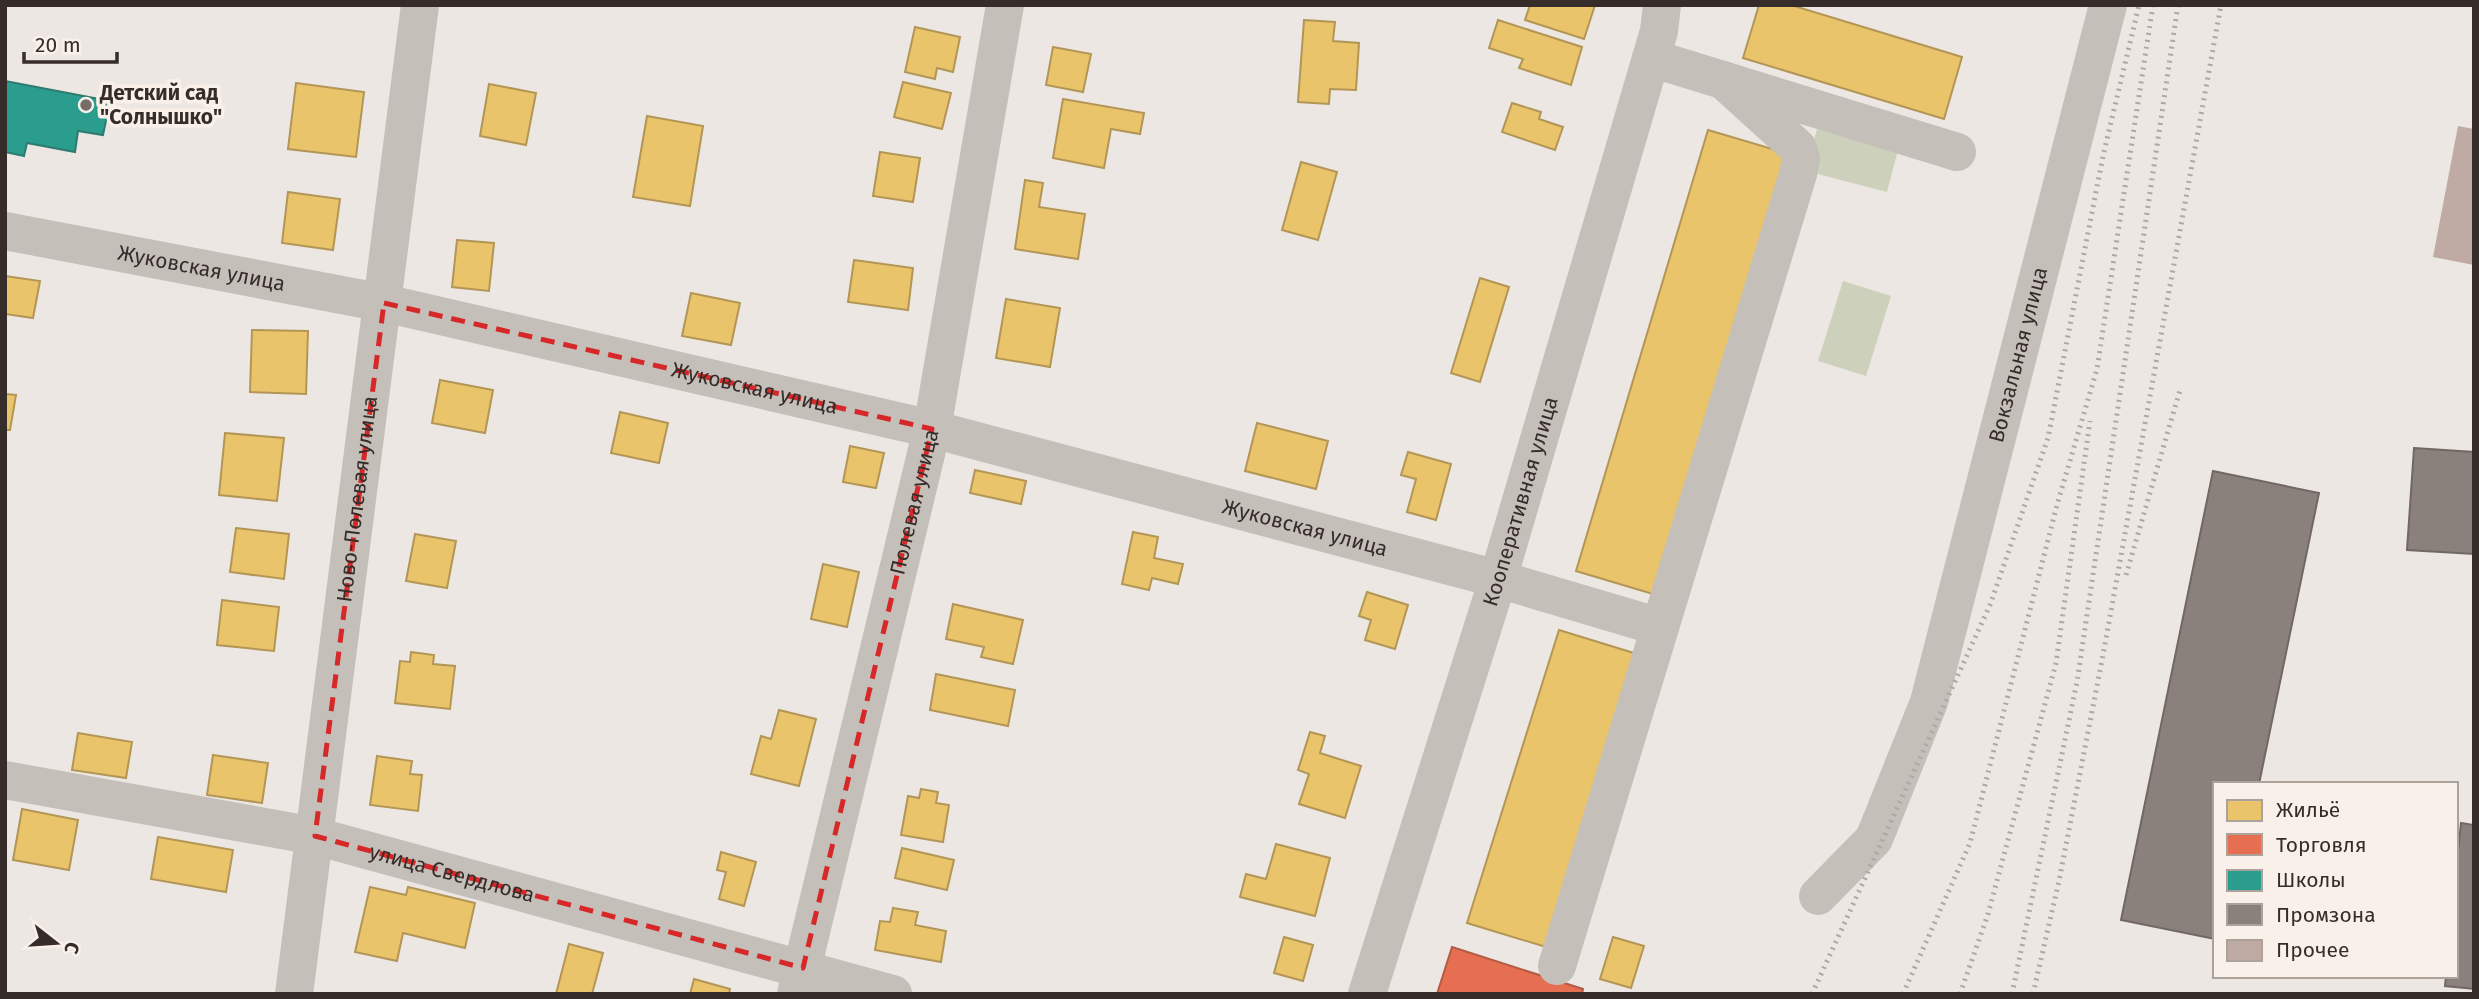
<svg xmlns="http://www.w3.org/2000/svg" width="2479" height="999" viewBox="0 0 2479 999" font-family="'Fira Sans',sans-serif">
<style>
.green{fill:#cdd1bc}
.homes{fill:#e9c46a;stroke:#b39656;stroke-width:2}
.shops{fill:#e76f51;stroke:#b25b45;stroke-width:2}
.schools{fill:#2a9d8f;stroke:#2e7b70;stroke-width:2}
.industry{fill:#8a817c;stroke:#716863;stroke-width:2}
.building{fill:#bfaba4}
.lines{fill:none;stroke-linecap:round;stroke-linejoin:round}
.minor{stroke:#c5bfba;stroke-width:38}
.rail{stroke:#ada8a5;stroke-width:5;stroke-dasharray:2 5;stroke-linecap:butt}
.marked{fill:none;stroke:#d62828;stroke-width:5;stroke-dasharray:14 9;stroke-linejoin:round}
.poi-dot{fill:#766d6a;stroke:#f9f1e9;stroke-width:2.5}
.labels{text-anchor:middle;stroke-width:7;stroke-linejoin:round;paint-order:stroke}
.poi-label{font-size:21px;font-weight:bold;fill:#362c29;stroke:#f9f1e9;text-anchor:start}
.street-label{font-size:21px;fill:#362c29;stroke:#f9f1e9}
</style>
<rect width="100%" height="100%" fill="#ece7e2"/>
<g class="green">
<polygon points="1817,129 1898,150 1887,192 1806,171"/>
<polygon points="1843,281 1891,296 1866,376 1818,361"/>
</g>
<g class="homes">
<polygon points="1530,5 1595,5 1584,39 1525,20"/>
<polygon points="1759,5 1791,5 1962,57 1944,119 1743,58"/>
<polygon points="1304,20 1335,22 1333,41 1359,43 1356,90 1330,89 1329,104 1298,102"/>
<polygon points="1498,20 1582,47 1571,85 1519,68 1523,59 1489,48"/>
<polygon points="915,27 960,37 953,72 937,68 935,79 905,72"/>
<polygon points="1053,47 1091,54 1083,92 1046,85"/>
<polygon points="903,82 951,93 942,129 894,117"/>
<polygon points="296,83 364,92 356,157 288,149"/>
<polygon points="489,84 536,93 526,145 480,136"/>
<polygon points="1063,99 1144,113 1140,134 1111,129 1104,168 1053,158"/>
<polygon points="1512,103 1541,112 1539,119 1563,127 1555,150 1502,132"/>
<polygon points="647,116 703,126 690,206 633,197"/>
<polygon points="1708,130 1796,156 1663,597 1576,571"/>
<polygon points="880,152 920,158 913,202 873,196"/>
<polygon points="1301,162 1337,172 1318,240 1282,230"/>
<polygon points="1025,180 1043,183 1039,207 1085,214 1078,259 1015,249"/>
<polygon points="288,192 340,199 333,250 282,243"/>
<polygon points="457,240 494,243 489,291 452,287"/>
<polygon points="854,260 913,268 908,310 848,302"/>
<polygon points="5,276 40,281 33,318 5,314"/>
<polygon points="1480,278 1509,287 1480,382 1451,373"/>
<polygon points="691,293 740,303 731,345 682,336"/>
<polygon points="1006,299 1060,308 1050,367 996,358"/>
<polygon points="252,330 308,331 306,394 250,392"/>
<polygon points="440,380 493,390 485,433 432,423"/>
<polygon points="5,394 16,395 10,430 5,430"/>
<polygon points="620,412 668,423 659,463 611,453"/>
<polygon points="1257,423 1328,441 1316,489 1245,471"/>
<polygon points="225,433 284,438 277,501 219,495"/>
<polygon points="850,446 884,453 876,488 843,482"/>
<polygon points="1408,452 1451,464 1436,520 1407,512 1416,479 1401,475"/>
<polygon points="975,470 1026,481 1021,504 970,493"/>
<polygon points="236,528 289,534 284,579 230,572"/>
<polygon points="1133,532 1158,537 1154,558 1183,564 1178,584 1152,578 1149,590 1122,584"/>
<polygon points="415,534 456,541 447,588 406,581"/>
<polygon points="823,564 859,572 847,627 811,619"/>
<polygon points="1367,592 1408,605 1395,649 1365,640 1371,620 1359,616"/>
<polygon points="222,600 279,607 274,651 217,645"/>
<polygon points="953,604 1023,620 1013,664 981,657 984,647 946,639"/>
<polygon points="1559,630 1637,654 1546,947 1467,923"/>
<polygon points="411,652 434,655 433,664 455,666 450,709 395,703 400,661 410,662"/>
<polygon points="936,674 1015,690 1008,726 930,710"/>
<polygon points="779,710 816,719 799,786 751,774 761,736 771,739"/>
<polygon points="1310,732 1325,736 1320,753 1361,766 1345,818 1299,804 1309,774 1298,770"/>
<polygon points="78,733 132,742 126,778 72,770"/>
<polygon points="213,755 268,763 262,803 207,795"/>
<polygon points="377,756 412,761 410,774 422,775 418,811 370,805"/>
<polygon points="921,789 938,792 936,803 949,805 943,842 901,835 908,796 919,798"/>
<polygon points="22,809 78,820 69,870 13,860"/>
<polygon points="158,837 233,850 226,892 151,879"/>
<polygon points="1276,844 1330,858 1315,916 1240,897 1246,874 1266,879"/>
<polygon points="902,848 954,860 947,890 895,878"/>
<polygon points="721,852 756,862 744,906 719,899 726,872 717,870"/>
<polygon points="370,887 406,895 408,887 475,903 465,948 403,933 397,961 355,952"/>
<polygon points="893,908 918,912 915,925 946,931 941,962 875,950 880,921 890,922"/>
<polygon points="1284,937 1313,945 1303,981 1274,973"/>
<polygon points="1613,937 1644,946 1631,988 1600,979"/>
<polygon points="569,944 603,953 592,994 556,994"/>
<polygon points="694,979 730,989 729,994 690,994"/>
</g>
<polygon class="shops" points="1452,947 1583,989 1582,994 1437,994"/>
<polygon class="schools" points="5,81 110,101 103,135 78,131 75,152 27,143 24,156 5,152"/>
<g class="industry">
<polygon points="2414,448 2474,452 2474,554 2407,550"/>
<polygon points="2213,471 2319,493 2259,784 2215,784 2215,939 2121,920"/>
<polygon points="2461,823 2474,825 2474,989 2445,986 2446,976 2456,976 2456,871"/>
</g>
<polygon class="building" points="2458,126 2474,129 2474,265 2433,257"/>
<g class="lines">
<g class="minor">
<polyline points="1651,58 1957,152"/>
<path id="s1" d="M5,231L384,303L932,429L1498,579L1660,627"/>
<path id="s2" d="M5,780L315,836L893,994"/>
<path id="s3" d="M1818,896L1874,839L1929,702L2108,5"/>
<polyline points="1557,966 1798,174 1801,159 1798,148 1723,80"/>
<path id="s4" d="M294,994L420,5"/>
<path id="s5" d="M796,994L932,429L1005,5"/>
<path id="s6" d="M1367,994L1498,579L1651,58L1659,31L1662,5"/>
</g>
<g class="rail">
<polyline points="2126,575 2180,390"/>
<polyline points="1812,994 1990,605 2048,438 2103,156 2139,5"/>
<polyline points="1903,994 1970,843 2057,505 2097,369 2153,5"/>
<polyline points="1960,994 1988,914 2056,663 2090,421"/>
<polyline points="2012,994 2077,682 2178,5"/>
<polyline points="2033,994 2059,881 2103,655 2221,5"/>
</g>
</g>
<path class="marked" d="M384,303L932,429L803,968L315,836Z"/>
<circle class="poi-dot" cx="86" cy="105" r="7"/>
<g class="labels">
<g class="poi-label">
<text x="100" y="100">Детский сад<tspan x="100" dy="24">"Солнышко"</tspan></text>
</g>
<g class="street-label">
<text dy="7" stroke="none"><textPath href="#s1" startOffset="200">Жуковская улица</textPath></text>
<text dy="7" stroke="none"><textPath href="#s3" startOffset="586">Вокзальная улица</textPath></text>
<text dy="7" stroke="none"><textPath href="#s1" startOffset="766">Жуковская улица</textPath></text>
<text dy="7" stroke="none"><textPath href="#s4" startOffset="499">Ново-Полевая улица</textPath></text>
<text dy="7" stroke="none"><textPath href="#s6" startOffset="516">Кооперативная улица</textPath></text>
<text dy="7" stroke="none"><textPath href="#s5" startOffset="506">Полевая улица</textPath></text>
<text dy="7" stroke="none"><textPath href="#s1" startOffset="1334">Жуковская улица</textPath></text>
<text dy="7" stroke="none"><textPath href="#s2" startOffset="457">улица Свердлова</textPath></text>
</g>
</g>
<rect width="2479" height="999" fill="none" stroke="#362c29" stroke-width="14"/>
<rect x="2213" y="782" width="245" height="196" fill="#f9f1e9" stroke="#aba29c" stroke-width="2"/>
<rect x="2227" y="800" width="35" height="21" fill="#e9c46a" stroke="#aba29c" stroke-width="2"/>
<text x="2276" y="817" font-size="21" fill="#362c29">Жильё</text>
<rect x="2227" y="834" width="35" height="21" fill="#e76f51" stroke="#aba29c" stroke-width="2"/>
<text x="2276" y="852" font-size="21" fill="#362c29">Торговля</text>
<rect x="2227" y="870" width="35" height="21" fill="#2a9d8f" stroke="#aba29c" stroke-width="2"/>
<text x="2276" y="887" font-size="21" fill="#362c29">Школы</text>
<rect x="2227" y="904" width="35" height="21" fill="#8a817c" stroke="#aba29c" stroke-width="2"/>
<text x="2276" y="922" font-size="21" fill="#362c29">Промзона</text>
<rect x="2227" y="940" width="35" height="21" fill="#bfaba4" stroke="#aba29c" stroke-width="2"/>
<text x="2276" y="957" font-size="21" fill="#362c29">Прочее</text>
<g transform="translate(56 943) rotate(107)" stroke="#f9f1e9" stroke-width="5" paint-order="stroke">
<path d="M0-5L12 26L0 18L-12 26Z" fill="#362c29"/>
<text y="-10" font-size="19" font-weight="bold" text-anchor="middle" fill="#362c29">С</text>
</g>
<path d="M24 52v10h93v-10" fill="none" stroke="#362c29" stroke-width="3.5"/>
<text x="35" y="52" font-size="21" fill="#362c29" stroke="#f9f1e9" stroke-width="5" paint-order="stroke">20 m</text>
</svg>
